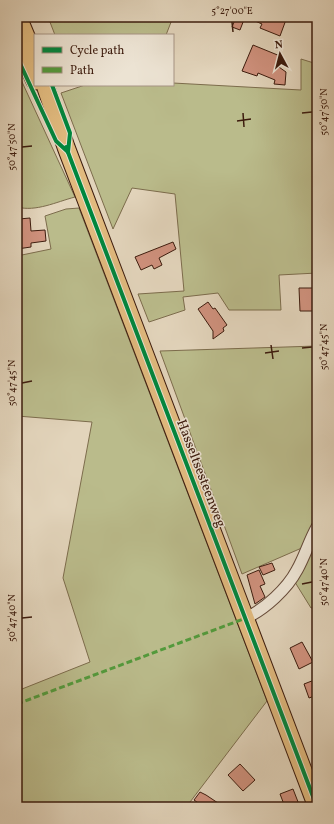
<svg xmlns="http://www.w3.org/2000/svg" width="334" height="824" viewBox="0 0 334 824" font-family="Vollkorn,serif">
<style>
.green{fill:#babb8b;stroke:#7c6c4c}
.building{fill:#cf917d;stroke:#3d1c0e}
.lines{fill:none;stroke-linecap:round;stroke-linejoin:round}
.minor-casing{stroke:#664a39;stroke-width:13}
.primary-casing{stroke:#3d1c0e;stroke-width:19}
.minor{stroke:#ece3d3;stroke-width:11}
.primary{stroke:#e1ba7e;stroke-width:17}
.quiet{stroke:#539a3c;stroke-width:3;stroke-dasharray:6 3;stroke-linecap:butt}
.cycleway-casing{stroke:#ece3d3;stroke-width:6}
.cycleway{stroke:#00873e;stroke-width:4}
.ticks{fill:none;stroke:#3d1c0e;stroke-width:1.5}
.labels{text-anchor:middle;stroke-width:3;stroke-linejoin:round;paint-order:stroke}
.street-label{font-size:14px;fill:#3d1c0e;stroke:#ece3d3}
.neatline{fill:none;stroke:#3d1c0e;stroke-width:1.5}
.ticks-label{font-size:10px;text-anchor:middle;fill:#3d1c0e}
</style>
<rect width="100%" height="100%" fill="#e2d4bb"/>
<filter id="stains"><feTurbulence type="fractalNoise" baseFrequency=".005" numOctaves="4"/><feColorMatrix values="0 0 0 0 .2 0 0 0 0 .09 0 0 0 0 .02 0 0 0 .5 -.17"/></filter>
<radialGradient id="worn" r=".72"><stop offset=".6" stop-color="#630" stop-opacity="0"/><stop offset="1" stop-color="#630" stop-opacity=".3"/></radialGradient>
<g class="green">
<polygon points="48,17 173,17 166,35 55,35"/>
<polygon points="301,59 317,64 317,273 279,275 281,310 229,310 218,293 183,297 185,310 149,322 138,294 184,291 175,194 132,188 113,229 61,93 85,85 173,85 173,83 301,90"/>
<path d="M17,71L75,197C56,202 36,212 17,207Z"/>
<polygon points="79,208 267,701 187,806 188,807 17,807 17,691 90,662 63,578 92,422 17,416 17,256 51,249 45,216 66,209"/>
<polygon points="317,346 317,520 304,547 242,574 160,351"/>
<polygon points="317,536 317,607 311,608 293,579"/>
</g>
<g class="building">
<polygon points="236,17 245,17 240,30 232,27"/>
<polygon points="246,17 287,17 280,36 260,28 262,24"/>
<polygon points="253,45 280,56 276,65 286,72 285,85 274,84 275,80 258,73 257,76 242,71"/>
<polygon points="30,218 31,231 45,230 46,241 31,243 31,247 17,249 17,234 21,233 19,219"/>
<polygon points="173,242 176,249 159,258 162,265 154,269 152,265 141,270 135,257"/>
<polygon points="299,288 317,288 317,311 300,311"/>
<polygon points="208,302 213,309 215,308 227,325 223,328 224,331 213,339 213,331 198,309"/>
<polygon points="272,563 275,570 263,575 259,567"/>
<polygon points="259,570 265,584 260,586 265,597 255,604 247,575"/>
<polygon points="302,642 313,662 299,669 290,648"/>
<polygon points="317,679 317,695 309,698 304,684"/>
<polygon points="240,764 255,780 243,791 228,775"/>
<polygon points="293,789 300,807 285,807 280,794"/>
<polygon points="200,792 206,795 224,807 204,807 194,800"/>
</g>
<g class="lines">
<defs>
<path id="minor" d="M246,618C265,609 287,589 297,570C305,556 309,541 317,527"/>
<g id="primary">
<polyline points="18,17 35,58"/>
<polyline points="20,48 35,81"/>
<polyline points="45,85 66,147 317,807"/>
</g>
</defs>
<use href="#minor" class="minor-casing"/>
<use href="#primary" class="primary-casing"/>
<use href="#minor" class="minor"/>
<use href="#primary" class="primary"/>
<polyline class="quiet" points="17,704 246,618"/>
<defs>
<g id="cycleway">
<polyline points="17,57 56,141 68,152"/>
<polyline points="52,85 70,133 68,152"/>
<polyline points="66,147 317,807"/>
</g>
</defs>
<use href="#cycleway" class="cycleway-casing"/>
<use href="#cycleway" class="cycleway"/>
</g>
<path class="ticks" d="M232,22L233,32M243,113L244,127M302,113L312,112M237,121L251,119M22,147L32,146M271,345L273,359M302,348L312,347M265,353L279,351M22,383L32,381M302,584L312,582M22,618L32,617"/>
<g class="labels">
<g class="street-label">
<text transform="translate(202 473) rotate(69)" y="5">Hasseltsesteenweg</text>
</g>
</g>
<rect width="334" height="824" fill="none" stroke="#e2d4bb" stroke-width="44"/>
<rect x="34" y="34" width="140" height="52" fill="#ece3d3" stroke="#a69384"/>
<rect x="42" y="47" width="20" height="6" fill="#00873e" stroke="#a69384"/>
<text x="70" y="54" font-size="12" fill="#3d1c0e">Cycle path</text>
<rect x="42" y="67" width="20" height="6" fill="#539a3c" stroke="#a69384"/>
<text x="70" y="74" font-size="12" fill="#3d1c0e">Path</text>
<g transform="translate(280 54) rotate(353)" stroke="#ece3d3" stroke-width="3" paint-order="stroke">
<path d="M0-3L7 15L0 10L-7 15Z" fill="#3d1c0e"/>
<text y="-6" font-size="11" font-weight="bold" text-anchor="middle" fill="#3d1c0e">N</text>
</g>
<rect x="22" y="22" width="290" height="780" class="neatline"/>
<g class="ticks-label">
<text x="232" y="14">5°27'00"E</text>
<text transform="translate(323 112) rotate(-90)" y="4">50°47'50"N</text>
<text transform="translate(11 147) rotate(-90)" y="4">50°47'50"N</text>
<text transform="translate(323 347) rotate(-90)" y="4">50°47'45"N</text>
<text transform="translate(11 383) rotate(-90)" y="4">50°47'45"N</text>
<text transform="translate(323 582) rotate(-90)" y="4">50°47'40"N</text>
<text transform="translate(11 618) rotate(-90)" y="4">50°47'40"N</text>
</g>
<rect width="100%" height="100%" filter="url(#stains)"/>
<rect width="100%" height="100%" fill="url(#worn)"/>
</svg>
